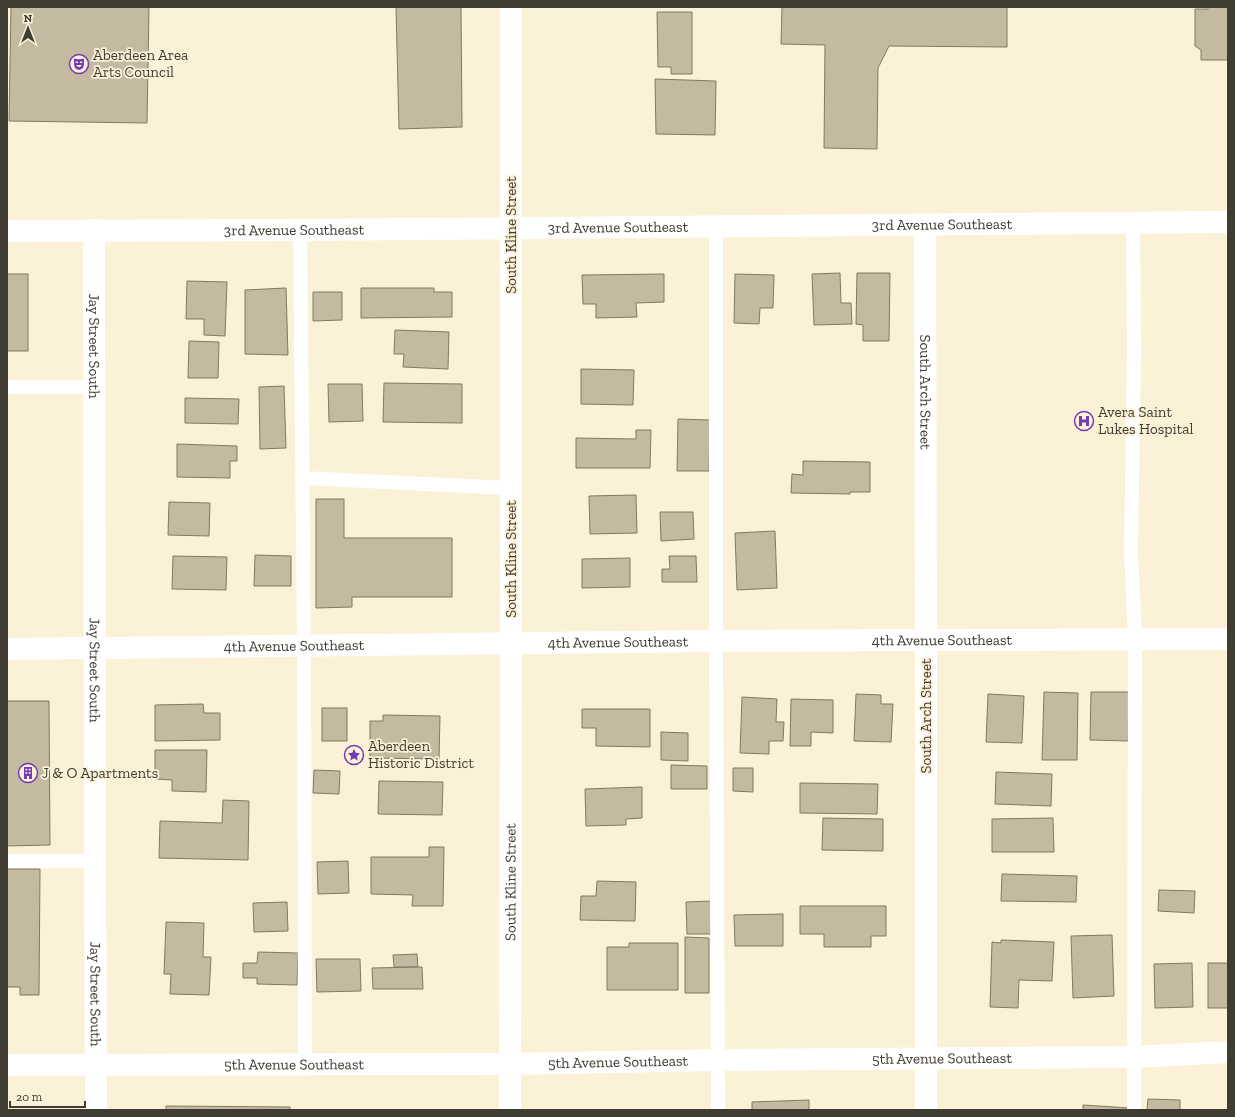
<svg xmlns="http://www.w3.org/2000/svg" width="1235" height="1117" viewBox="0 0 1235 1117" font-family="'Zilla Slab',serif">
<style>
.building{fill:#c3baa1;stroke:#817962}
.lines{fill:none;stroke-linecap:round;stroke-linejoin:round}
.service{stroke:#fff;stroke-width:14}
.minor{stroke:#fff;stroke-width:22}
.tertiary{stroke:#fff;stroke-width:22}
.labels{text-anchor:middle;stroke-width:3.5;stroke-linejoin:round;paint-order:stroke}
.poi-label{font-size:15px;fill:#403c32;stroke:#faf1d7;text-anchor:start}
.street-label{font-size:15px;fill:#403c32;stroke:#faf1d7}
</style>
<rect width="100%" height="100%" fill="#faf1d7"/>
<g class="building">
<polygon points="11,7 149,7 147,123 9,121"/>
<polygon points="396,7 461,7 462,127 399,129"/>
<polygon points="782,7 1007,7 1007,47 889,46 878,68 877,149 824,148 825,45 781,44"/>
<polygon points="1208,7 1228,7 1228,60 1201,60 1201,50 1195,46 1195,9 1208,9"/>
<polygon points="657,12 692,12 692,74 671,74 671,67 658,67"/>
<polygon points="655,79 716,81 715,135 656,134"/>
<polygon points="840,273 841,303 851,303 852,324 814,325 812,274"/>
<polygon points="857,273 890,273 889,341 863,341 863,325 856,324"/>
<rect x="7" y="274" width="21" height="77"/>
<polygon points="664,274 664,302 636,303 637,317 596,318 596,304 583,304 582,275"/>
<polygon points="735,274 774,275 773,308 760,308 759,324 734,323"/>
<polygon points="187,281 227,282 225,336 204,335 204,319 186,319"/>
<polygon points="286,288 288,355 245,354 245,290"/>
<polygon points="361,288 434,288 434,292 452,292 452,317 361,318"/>
<polygon points="313,292 342,292 342,320 313,321"/>
<polygon points="395,330 449,332 448,369 403,367 404,354 394,354"/>
<polygon points="189,341 219,342 218,378 188,378"/>
<polygon points="581,369 634,370 633,405 581,404"/>
<polygon points="384,383 462,384 462,423 383,422"/>
<polygon points="328,384 362,384 363,421 329,422"/>
<polygon points="284,386 286,448 260,449 259,387"/>
<polygon points="185,398 239,399 238,424 185,423"/>
<polygon points="678,419 710,420 709,471 677,471"/>
<polygon points="636,430 651,430 650,468 576,468 576,438 636,439"/>
<polygon points="177,444 237,446 237,461 230,461 230,478 177,477"/>
<polygon points="803,461 870,462 870,492 850,492 850,494 791,493 792,474 803,475"/>
<polygon points="636,495 637,533 590,534 589,496"/>
<polygon points="316,499 344,499 344,538 452,538 452,597 352,597 352,607 316,608"/>
<polygon points="169,502 210,503 209,536 168,535"/>
<polygon points="660,512 693,512 694,539 661,541"/>
<polygon points="775,531 777,588 737,590 735,533"/>
<polygon points="255,555 291,556 291,586 254,586"/>
<polygon points="173,556 227,557 226,590 172,589"/>
<polygon points="669,556 696,556 697,582 662,582 662,569 670,569"/>
<polygon points="630,558 630,587 582,588 582,559"/>
<polygon points="1044,692 1078,693 1077,760 1042,760"/>
<polygon points="1091,692 1129,692 1128,741 1090,740"/>
<polygon points="856,694 881,695 881,704 893,704 891,742 854,741"/>
<polygon points="988,694 1024,696 1022,743 986,742"/>
<polygon points="742,697 777,699 776,722 784,722 783,741 769,741 769,754 740,753"/>
<polygon points="791,699 833,700 833,733 811,732 811,746 790,746"/>
<polygon points="7,701 49,701 50,845 7,846"/>
<polygon points="203,704 204,713 220,713 220,740 155,741 155,705"/>
<rect x="322" y="708" width="25" height="33"/>
<polygon points="582,709 650,709 650,747 596,746 596,728 582,728"/>
<polygon points="383,715 440,716 439,759 370,758 370,721 383,721"/>
<polygon points="661,732 688,733 688,761 661,760"/>
<polygon points="155,750 207,750 206,792 172,791 172,780 155,779"/>
<polygon points="671,765 707,766 707,789 671,789"/>
<polygon points="733,768 753,768 753,792 733,791"/>
<polygon points="314,770 340,771 339,794 313,793"/>
<polygon points="996,772 1052,774 1051,806 995,804"/>
<polygon points="379,781 443,782 442,815 378,814"/>
<polygon points="800,783 878,784 877,814 800,813"/>
<polygon points="642,787 642,818 626,819 626,825 586,826 585,789"/>
<polygon points="223,800 249,801 248,860 159,858 160,821 222,823"/>
<polygon points="823,818 883,819 883,851 822,850"/>
<polygon points="1053,818 1054,852 992,852 992,819"/>
<polygon points="429,847 444,847 443,906 412,906 413,895 371,894 371,857 429,857"/>
<polygon points="348,861 349,893 318,894 317,862"/>
<polygon points="7,869 40,869 39,995 20,995 20,987 7,987"/>
<polygon points="1002,874 1077,876 1076,902 1001,901"/>
<polygon points="597,881 636,882 635,921 580,920 581,896 596,896"/>
<polygon points="1159,890 1195,891 1194,913 1158,911"/>
<polygon points="712,901 713,934 687,934 686,902"/>
<polygon points="287,902 288,931 254,932 253,903"/>
<polygon points="800,906 886,906 886,936 871,936 871,947 824,947 824,934 800,934"/>
<polygon points="783,914 783,946 735,946 734,915"/>
<polygon points="166,922 204,923 203,957 211,957 209,995 170,994 171,974 164,974"/>
<polygon points="1112,935 1114,996 1073,998 1071,936"/>
<polygon points="685,937 709,938 709,993 685,993"/>
<polygon points="1001,940 1054,942 1052,981 1019,980 1018,1008 990,1007 992,942 1001,943"/>
<polygon points="629,943 678,943 678,990 607,990 607,947 629,947"/>
<polygon points="258,952 298,953 297,985 257,984 257,978 243,978 243,963 257,963"/>
<polygon points="417,954 418,967 394,967 393,955"/>
<polygon points="316,959 360,959 361,991 317,992"/>
<polygon points="1192,963 1193,1007 1155,1008 1154,964"/>
<rect x="1208" y="963" width="20" height="45"/>
<polygon points="422,967 423,989 373,989 372,968"/>
<polygon points="1148,1099 1180,1100 1180,1110 1147,1110"/>
<polygon points="809,1100 809,1110 752,1110 752,1102"/>
<polygon points="1083,1105 1130,1108 1130,1110 1083,1110"/>
<polygon points="166,1106 290,1107 290,1110 166,1110"/>
</g>
<g class="lines">
<g class="service">
<polyline points="1133,223 1134,351 1131,553 1135,639 1134,1110"/>
<polyline points="716,226 716,641 718,1110"/>
<polyline points="300,230 304,646 305,1064"/>
<polyline points="7,387 95,387"/>
<polyline points="302,478 511,488"/>
<polyline points="7,861 95,861"/>
</g>
<g class="minor">
<path id="s1" d="M925,225L926,641V1110"/>
<path id="s2" d="M94,230L95,861L96,1110"/>
<path id="s3" d="M7,649L716,641L1228,639"/>
<path id="s4" d="M7,1065L510,1064L718,1060L1134,1057L1228,1052"/>
</g>
<g class="tertiary">
<path id="s5" d="M7,231L300,230L1228,222"/>
<path id="s6" d="M510,1110L511,644V7"/>
</g>
</g>
<defs>
<symbol id="theatre-ring" viewBox="-11 -11 22 22"><circle r="9.5" fill="#faf1d7" stroke="#733cb3" stroke-width="1.5"/><path d="M-5-5.5Q0-4 5-5.5V0Q5 5 0 6Q-5 5-5 0ZM-3.3-2.5H-1v1.5H-3.3ZM1-2.5H3.3v1.5H1ZM-2.8 1Q0 5.5 2.8 1Z" fill="#733cb3"/></symbol>
<symbol id="hospital-ring" viewBox="-11 -11 22 22"><circle r="9.5" fill="#faf1d7" stroke="#733cb3" stroke-width="1.5"/><path d="M-5-5h3v3.5h4V-5h3V5h-3V1.5h-4V5h-3Z" fill="#733cb3"/></symbol>
<symbol id="sight-ring" viewBox="-11 -11 22 22"><circle r="9.5" fill="#faf1d7" stroke="#733cb3" stroke-width="1.5"/><path d="M0-6L1.8-2.2L6-1.7L2.9 1.2L3.7 5.4L0 3.3L-3.7 5.4L-2.9 1.2L-6-1.7L-1.8-2.2Z" fill="#733cb3"/></symbol>
<symbol id="building-ring" viewBox="-11 -11 22 22"><circle r="9.5" fill="#faf1d7" stroke="#733cb3" stroke-width="1.5"/><path d="M-4-6H4V6H1V3H-1V6H-4ZM-2.5-4.3h1.7v1.8h-1.7ZM.8-4.3h1.7v1.8H.8ZM-2.5-1h1.7V.8h-1.7ZM.8-1h1.7V.8H.8Z" fill="#733cb3"/></symbol>
</defs>
<g fill-rule="evenodd">
<use href="#theatre-ring" x="68" y="53" width="22" height="22"/>
<use href="#hospital-ring" x="1073" y="410" width="22" height="22"/>
<use href="#sight-ring" x="343" y="744" width="22" height="22"/>
<use href="#building-ring" x="17" y="762" width="22" height="22"/>
</g>
<g class="labels">
<g class="poi-label">
<text x="93" y="60">Aberdeen Area<tspan x="93" dy="17">Arts Council</tspan></text>
<text x="1098" y="417">Avera Saint<tspan x="1098" dy="17">Lukes Hospital</tspan></text>
<text x="368" y="751">Aberdeen<tspan x="368" dy="17">Historic District</tspan></text>
<text x="42" y="778">J &amp; O Apartments</text>
</g>
<g class="street-label">
<text dy="5" stroke="none"><textPath href="#s5" startOffset="935">3rd Avenue Southeast</textPath></text>
<text dy="5" stroke="none"><textPath href="#s5" startOffset="611">3rd Avenue Southeast</textPath></text>
<text dy="5" stroke="none"><textPath href="#s5" startOffset="287">3rd Avenue Southeast</textPath></text>
<text transform="translate(511 235) rotate(-90)" y="5">South Kline Street</text>
<text dy="5" stroke="none"><textPath href="#s2" startOffset="116">Jay Street South</textPath></text>
<text dy="5" stroke="none"><textPath href="#s1" startOffset="167">South Arch Street</textPath></text>
<text transform="translate(511 559) rotate(-90)" y="5">South Kline Street</text>
<text dy="5" stroke="none"><textPath href="#s3" startOffset="935">4th Avenue Southeast</textPath></text>
<text dy="5" stroke="none"><textPath href="#s3" startOffset="611">4th Avenue Southeast</textPath></text>
<text dy="5" stroke="none"><textPath href="#s3" startOffset="287">4th Avenue Southeast</textPath></text>
<text dy="5" stroke="none"><textPath href="#s2" startOffset="440">Jay Street South</textPath></text>
<text transform="translate(926 716) rotate(-90)" y="5">South Arch Street</text>
<text dy="5" stroke="none"><textPath href="#s6" startOffset="228">South Kline Street</textPath></text>
<text dy="5" stroke="none"><textPath href="#s2" startOffset="764">Jay Street South</textPath></text>
<text dy="5" stroke="none"><textPath href="#s4" startOffset="935">5th Avenue Southeast</textPath></text>
<text dy="5" stroke="none"><textPath href="#s4" startOffset="611">5th Avenue Southeast</textPath></text>
<text dy="5" stroke="none"><textPath href="#s4" startOffset="287">5th Avenue Southeast</textPath></text>
</g>
</g>
<rect width="1235" height="1117" fill="none" stroke="#403c32" stroke-width="16"/>
<g transform="translate(28 28)" stroke="#faf1d7" stroke-width="3" paint-order="stroke">
<path d="M0-3L7 15L0 10L-7 15Z" fill="#403c32"/>
<text y="-6" font-size="11" font-weight="bold" text-anchor="middle" fill="#403c32">N</text>
</g>
<path d="M10 1101v6h75v-6" fill="none" stroke="#403c32" stroke-width="2"/>
<text x="16" y="1101" font-size="12" fill="#403c32" stroke="#faf1d7" stroke-width="3" paint-order="stroke">20 m</text>
</svg>
